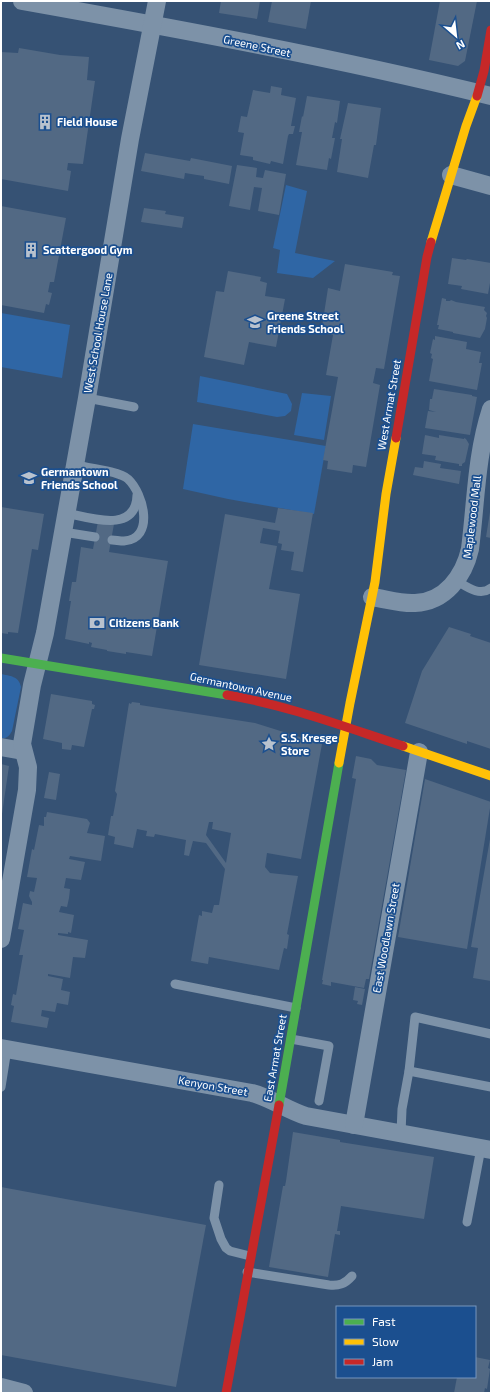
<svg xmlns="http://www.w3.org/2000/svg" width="492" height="1394" viewBox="0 0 492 1394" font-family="'Exo 2',sans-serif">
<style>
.green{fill:#2f66a5}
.building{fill:#526984;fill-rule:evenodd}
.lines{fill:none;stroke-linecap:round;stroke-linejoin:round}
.lane{stroke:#7d92a8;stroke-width:9}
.street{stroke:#7d92a8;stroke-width:18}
.fast{stroke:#4caf50;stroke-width:9}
.slow{stroke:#ffc107;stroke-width:9}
.jam{stroke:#c62828;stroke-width:9}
.labels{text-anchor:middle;stroke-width:3.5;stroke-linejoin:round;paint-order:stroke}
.street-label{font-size:11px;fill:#fff;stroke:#1b4f8f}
.poi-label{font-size:11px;font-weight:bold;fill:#fff;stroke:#1b4f8f;text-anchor:start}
</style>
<rect width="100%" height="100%" fill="#365274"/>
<g class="green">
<polygon points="286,185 307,191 295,253 335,261 313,278 277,273 280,250 273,248"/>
<polygon points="1,313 70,325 62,378 1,367"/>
<polygon points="200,376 287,394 292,404 291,411 285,416 277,417 197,402"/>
<polygon points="302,393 331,396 324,440 294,435"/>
<polygon points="193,424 326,446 314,514 228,499 183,489"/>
<path d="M1,674C10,676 19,676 21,687L12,731C9,736 7,739 1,738Z"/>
</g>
<g class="building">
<polygon points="221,1 260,1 257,19 219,13"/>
<polygon points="272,1 311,1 306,29 268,22"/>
<polygon points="440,1 477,1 465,61 458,66 429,60"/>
<polygon points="19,48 60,55 89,57 87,80 95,81 83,164 68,163 67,170 71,171 68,191 1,179 1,52 18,53"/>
<polygon points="271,86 282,88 281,95 296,98 291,126 295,126 293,134 289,134 288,136 283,164 271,161 270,164 253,160 253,157 240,155 244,133 238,132 241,116 247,117 253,90 270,93"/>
<polygon points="307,96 340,101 337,123 335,122 332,138 335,138 331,159 329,158 327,170 296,165 302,132 299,132 302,116 303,117"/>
<polygon points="348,103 381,108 376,145 374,145 368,178 337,172 342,139 340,139"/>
<polygon points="145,153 190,161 191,158 232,166 229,184 204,179 204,176 197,175 185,173 184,179 141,171"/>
<polygon points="237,165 257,168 256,177 263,178 265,170 286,174 279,215 258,211 262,188 254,187 250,210 229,206"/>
<polygon points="1,206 66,218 54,282 50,282 48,292 52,293 49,305 46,304 44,313 1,305"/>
<polygon points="144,208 166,211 165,214 184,217 182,228 141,222"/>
<polygon points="452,258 466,260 467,259 491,263 491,283 490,283 488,294 461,289 462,286 448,284"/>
<polygon points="345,264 393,272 392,275 400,276 384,369 376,368 373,383 380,385 366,467 353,465 352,473 327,469 328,461 323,460 338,377 326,375 333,335 321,333 328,288 340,291"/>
<polygon points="228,271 261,277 260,281 267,283 265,296 285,299 276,347 249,342 244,365 204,357 216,291 224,292"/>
<polygon points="442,298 446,299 446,301 450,301 451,300 456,302 485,307 484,310 487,313 486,316 487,318 485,329 480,338 453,333 453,332 438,329 439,325 437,325"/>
<polygon points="435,336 467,342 466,349 481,352 479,363 482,363 477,390 429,381 433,359 431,358 432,354 430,353 433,339 435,340"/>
<polygon points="434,389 472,395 472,396 477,397 470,435 425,428 428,411 436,412 429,410 430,399 432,399"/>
<polygon points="425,435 439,438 439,435 464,439 464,438 466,439 469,444 465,462 462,464 462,466 459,466 459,464 435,460 436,456 422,454"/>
<polygon points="424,461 441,464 440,468 461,471 459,484 413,475 415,467 423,468"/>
<polygon points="1,507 44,514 38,550 32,549 18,633 8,632 8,634 1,633"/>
<polygon points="278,508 313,513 303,572 291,570 294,552 281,550 282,544 278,543 280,531 263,528 260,543 277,546 269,589 300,594 286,679 199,665 225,514 275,523"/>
<polygon points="490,512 491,512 491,538 486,537"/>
<polygon points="98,521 114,524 109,552 168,561 152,656 126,652 126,654 107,651 107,650 91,647 92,643 89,642 89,644 65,639 71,601 69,601 72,582 76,582 81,547 93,549"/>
<polygon points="449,627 471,634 470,636 491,643 491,749 467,741 467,744 405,723 422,671"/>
<polygon points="51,694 92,701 92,704 95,705 94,709 92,709 84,747 72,745 71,750 62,749 62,743 43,739"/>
<path d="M132,702L140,703V705L255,723L322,744L301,859L267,853L265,867L270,873L298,876L287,934L289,935L287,949L284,948L279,970L209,957L208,964L191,961L199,915L202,916V911L212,913L214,905H219L225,869L206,843L193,841L189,856L184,855L186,840L155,834L154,837L146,836L147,831L137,829L133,848L114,844L115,837L108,835L111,816H113L117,794L115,791L129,703L131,704ZM209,822H213L212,829L231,833L226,863L206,835Z"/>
<polygon points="356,756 371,759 377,765 406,770 369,979 366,979 364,988 331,982 331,986 322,984 323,980 322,980 356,779 352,778"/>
<polygon points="1,764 9,766 2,814 1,814"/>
<polygon points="49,772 60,774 56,800 44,798"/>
<polygon points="425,779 491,802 467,949 398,937"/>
<polygon points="47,812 87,819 90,823 87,833 105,836 101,861 70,856 69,859 85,862 81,880 66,878 64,888 70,889 69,898 67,907 61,906 59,912 74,915 71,933 68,932 68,934 58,933 58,935 88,940 85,958 73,957 70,978 48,974 48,976 63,979 61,990 70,992 68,1005 57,1003 55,1012 42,1010 41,1016 49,1018 47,1028 11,1022 14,1006 11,1005 13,994 16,995 23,955 19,955 24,930 18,929 23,903 32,905 32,902 29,896 30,891 34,892 37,878 27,877 32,849 34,850 39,825 44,826 44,817 46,817"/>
<polygon points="490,839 491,839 491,981 473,978 478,948 471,947"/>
<polygon points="355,987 365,989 362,1005 357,1004 358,1001 353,1000"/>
<polygon points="293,1132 340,1140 340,1142 434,1157 424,1219 341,1206 337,1231 340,1231 340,1235 335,1234 328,1277 269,1267 283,1186 285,1186 286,1181"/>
<polygon points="1,1187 206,1225 176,1387 1,1355"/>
<polygon points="475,1357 490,1360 488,1368 490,1369 487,1389 485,1388 484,1393 454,1393 457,1377 475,1377"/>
</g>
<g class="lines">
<g class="lane">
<polyline points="87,398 134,407"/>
<path d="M75,465C88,468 119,471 128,479C144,494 155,539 124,541C120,541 115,540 112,540"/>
<path d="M66,513C91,518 136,534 137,495"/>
<polyline points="63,532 95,537"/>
<path d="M457,581C467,587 480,597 491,588"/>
<polyline points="175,984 296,1008"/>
<polyline points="291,1039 329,1046 319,1101"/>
<polyline points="409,1071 491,1087"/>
<polyline points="1,1087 7,1049"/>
<polyline points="401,1133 402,1109 409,1071 415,1017 491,1034"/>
<polyline points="219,1185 214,1218 221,1239 226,1248 230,1251 250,1256"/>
<polyline points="467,1222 481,1148"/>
<path d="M247,1272L329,1285C339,1286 345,1284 352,1276"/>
</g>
<g class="street">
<path d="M22,1C179,29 336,58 491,96"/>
<polyline points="451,175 491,186"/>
<path d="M372,597C386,599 401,604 415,603C445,602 464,576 470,549C476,502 476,455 491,409"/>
<polyline points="1,747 23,751"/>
<polyline points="1,939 27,790 28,767 22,744 32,685 45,633 87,398 130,139 157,1"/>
<path d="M1,1048L252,1093C271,1098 287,1110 306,1116L491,1150"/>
<polyline points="354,1125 419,752"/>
<polyline points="1,1387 24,1393"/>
</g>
<g class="fast">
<polyline points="1,658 227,695"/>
<polyline points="279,1105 339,763"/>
</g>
<g class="slow">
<polyline points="431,242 466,126 477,96"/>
<polyline points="403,746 491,776"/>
<polyline points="339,763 350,703 375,582 386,494 396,438"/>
</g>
<g class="jam">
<polyline points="477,96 484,71 491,30"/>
<polyline points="396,438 427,257 431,242"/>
<path d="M227,695C287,705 345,727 403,746"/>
<polyline points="226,1393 279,1105"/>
</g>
</g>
<defs>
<symbol id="building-bare" viewBox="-9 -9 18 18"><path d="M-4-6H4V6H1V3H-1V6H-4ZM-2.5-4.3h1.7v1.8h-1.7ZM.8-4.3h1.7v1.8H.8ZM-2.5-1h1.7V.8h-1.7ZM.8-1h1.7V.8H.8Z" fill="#b9c2ce" stroke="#1b4f8f" stroke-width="2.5" paint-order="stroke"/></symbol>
<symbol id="school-bare" viewBox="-9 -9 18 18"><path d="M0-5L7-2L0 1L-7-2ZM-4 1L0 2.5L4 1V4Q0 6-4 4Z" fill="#b9c2ce" stroke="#1b4f8f" stroke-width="2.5" paint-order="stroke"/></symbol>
<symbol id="bank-bare" viewBox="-9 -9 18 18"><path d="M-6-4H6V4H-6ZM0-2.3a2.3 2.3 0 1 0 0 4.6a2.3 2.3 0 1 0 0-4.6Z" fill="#b9c2ce" stroke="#1b4f8f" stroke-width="2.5" paint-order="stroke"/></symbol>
<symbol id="sight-bare" viewBox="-9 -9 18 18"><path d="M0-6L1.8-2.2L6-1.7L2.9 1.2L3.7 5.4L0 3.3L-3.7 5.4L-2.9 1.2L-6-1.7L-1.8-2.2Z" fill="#b9c2ce" stroke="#1b4f8f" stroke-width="2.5" paint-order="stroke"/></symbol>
</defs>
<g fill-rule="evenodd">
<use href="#building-bare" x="34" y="111" width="22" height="22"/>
<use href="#building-bare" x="20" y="239" width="22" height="22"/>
<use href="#school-bare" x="244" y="311" width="22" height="22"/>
<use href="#school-bare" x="18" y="467" width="22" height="22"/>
<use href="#bank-bare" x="86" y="612" width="22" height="22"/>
<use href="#sight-bare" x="258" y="733" width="22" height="22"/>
</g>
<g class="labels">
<g class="street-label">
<text transform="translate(257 46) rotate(12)" y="4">Greene Street</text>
<text transform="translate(98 333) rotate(-80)" y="4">West School House Lane</text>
<text transform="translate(389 405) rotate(-80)" y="4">West Armat Street</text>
<text transform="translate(472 517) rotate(-83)" y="4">Maplewood Mall</text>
<text transform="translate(241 687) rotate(12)" y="4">Germantown Avenue</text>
<text transform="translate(386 938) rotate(-80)" y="4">East Woodlawn Street</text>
<text transform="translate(275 1058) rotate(-80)" y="4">East Armat Street</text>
<text transform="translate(213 1086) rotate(10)" y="4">Kenyon Street</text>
</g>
<g class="poi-label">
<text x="57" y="126">Field House</text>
<text x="43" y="254">Scattergood Gym</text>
<text x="267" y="320">Greene Street<tspan x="267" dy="13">Friends School</tspan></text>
<text x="41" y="476">Germantown<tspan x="41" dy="13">Friends School</tspan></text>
<text x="109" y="627">Citizens Bank</text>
<text x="281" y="742">S.S. Kresge<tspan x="281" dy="13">Store</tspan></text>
</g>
</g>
<rect width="492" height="1394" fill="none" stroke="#ffffff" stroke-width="4"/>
<rect x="336" y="1306" width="140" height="72" fill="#1b4f8f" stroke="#7695bc"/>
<rect x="344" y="1319" width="20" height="6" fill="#4caf50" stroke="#7695bc"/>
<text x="372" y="1326" font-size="12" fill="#ffffff">Fast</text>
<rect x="344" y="1339" width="20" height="6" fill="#ffc107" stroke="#7695bc"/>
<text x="372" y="1346" font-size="12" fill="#ffffff">Slow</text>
<rect x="344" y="1359" width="20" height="6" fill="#c62828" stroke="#7695bc"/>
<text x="372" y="1366" font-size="12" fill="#ffffff">Jam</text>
<g transform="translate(456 36) rotate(152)" stroke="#1b4f8f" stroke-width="3" paint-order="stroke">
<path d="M0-3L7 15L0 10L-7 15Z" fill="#ffffff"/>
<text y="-6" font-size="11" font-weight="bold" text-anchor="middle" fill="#ffffff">N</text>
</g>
</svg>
